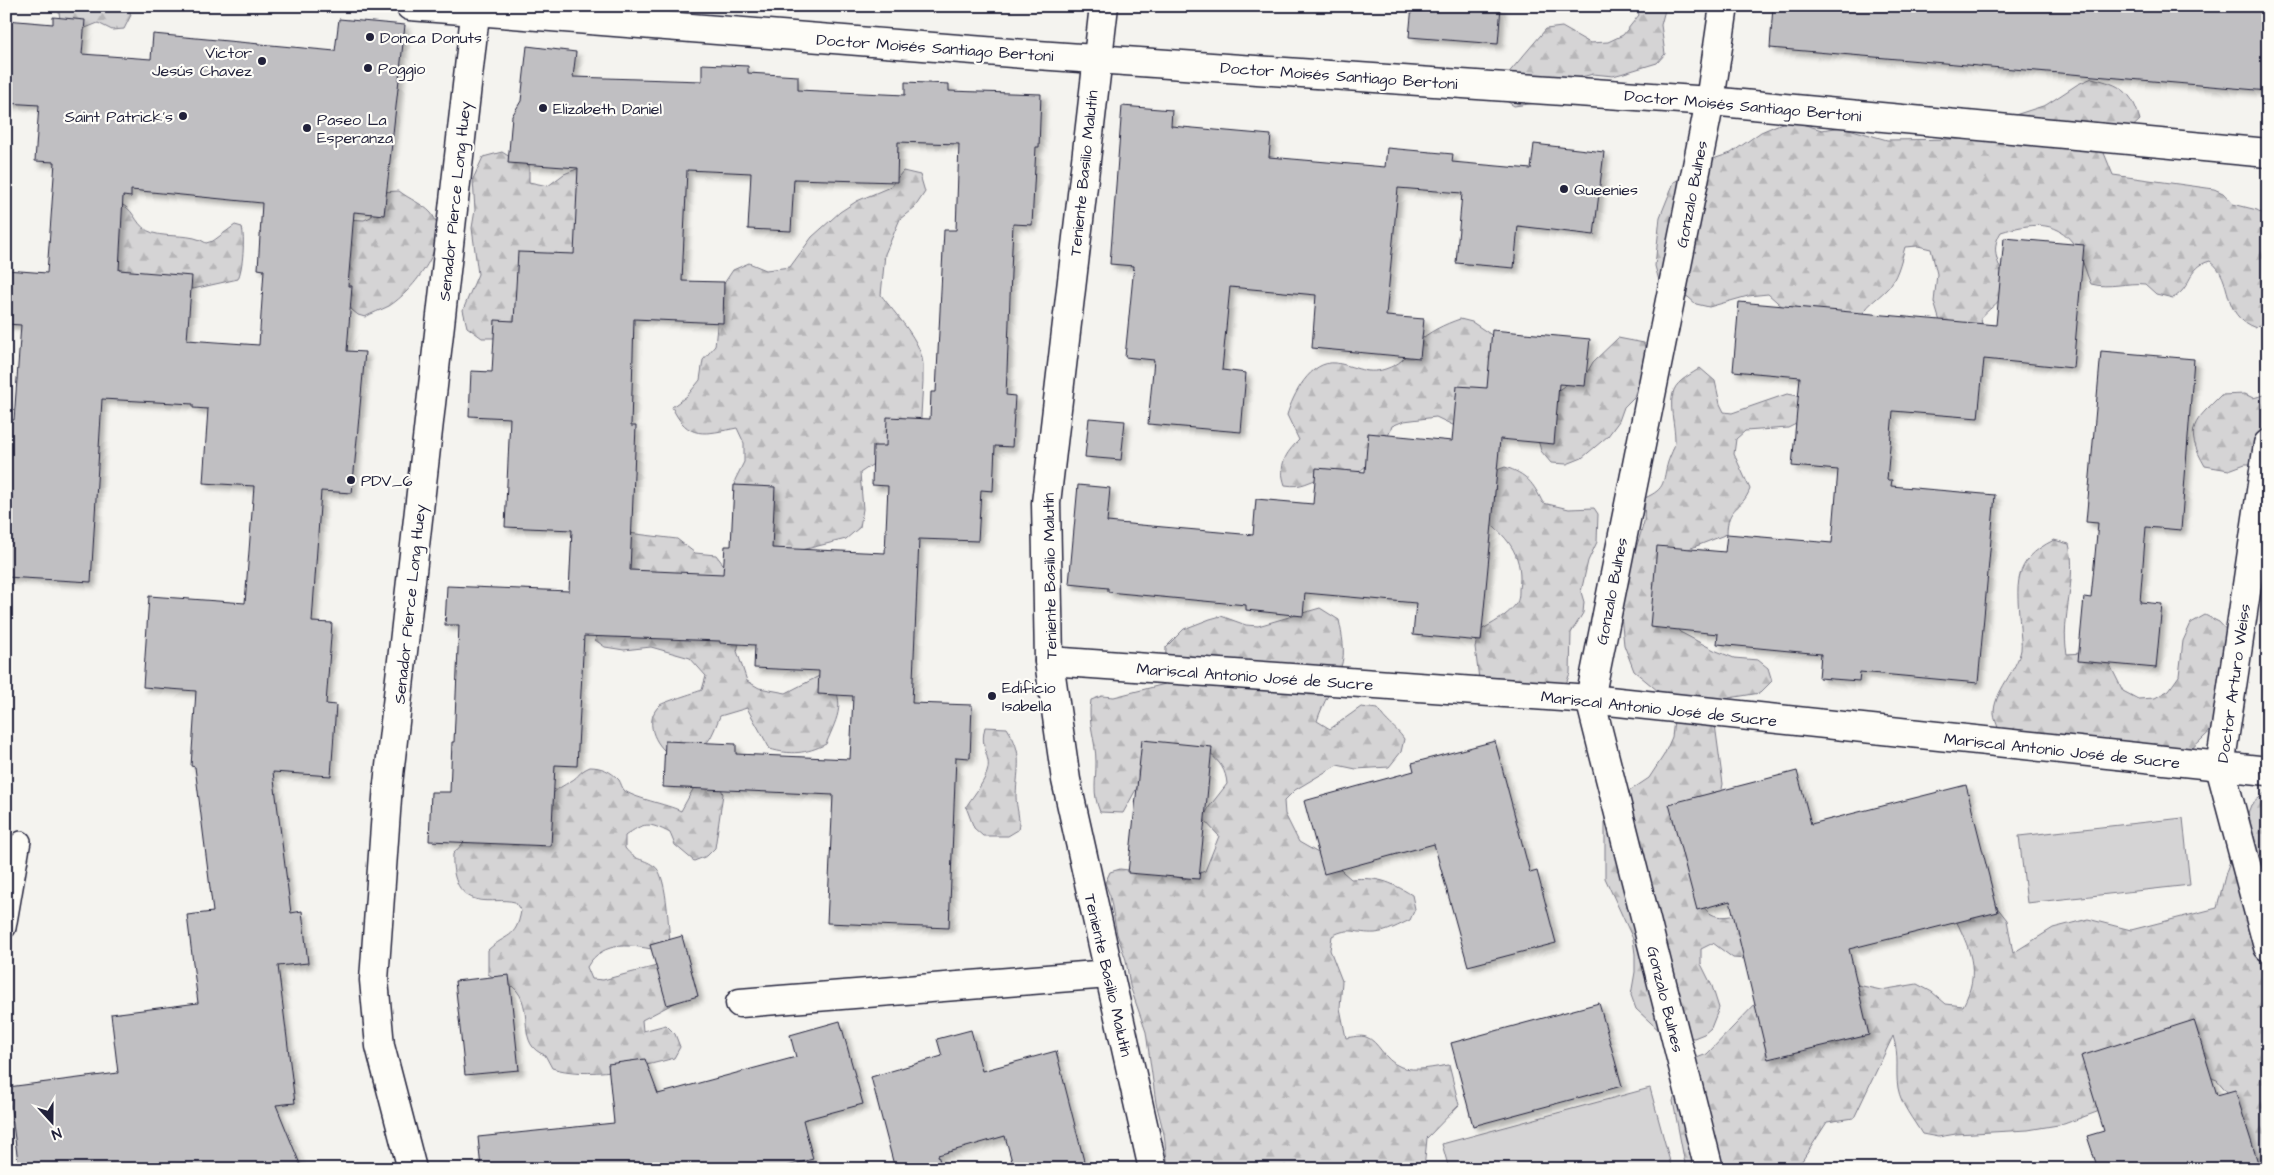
<svg xmlns="http://www.w3.org/2000/svg" width="2274" height="1175" viewBox="0 0 2274 1175" font-family="'Architects Daughter',sans-serif">
<style>
.forest{fill:url(#forest-firs);stroke:#7c7b88}
.park{fill:#d5d4d5;stroke:#7c7b88}
.building{fill:#c0bfc2;stroke:#22223b;fill-rule:evenodd;filter:url(#shadow)}
.lines{fill:none;stroke-linecap:round;stroke-linejoin:round}
.service-casing{stroke:#22223b;stroke-width:22}
.minor-casing{stroke:#22223b;stroke-width:31}
.tertiary-casing{stroke:#22223b;stroke-width:31}
.service{stroke:#fdfcf7;stroke-width:19}
.minor{stroke:#fdfcf7;stroke-width:28}
.tertiary{stroke:#fdfcf7;stroke-width:28}
.poi-dot{fill:#22223b;stroke:#fdfcf7;stroke-width:2}
.labels{text-anchor:middle;stroke-width:4.5;stroke-linejoin:round;paint-order:stroke}
.poi-label{font-size:16px;fill:#22223b;stroke:#fdfcf7;text-anchor:start}
.street-label{font-size:16px;fill:#22223b;stroke:#fdfcf7}
</style>
<defs>
<pattern id="forest-firs" width="22" height="20" patternUnits="userSpaceOnUse" patternTransform="scale(1.25)"><rect width="22" height="20" fill="#d5d4d5"/><path d="M5 1l3.5 6h-7zM16 11l3.5 6h-7z" fill="#b7b6b8"/></pattern>
<filter id="shadow"><feDropShadow dx="4.5" dy="4.5" stdDeviation="2.5" flood-color="#0004"/></filter>
</defs>
<rect width="100%" height="100%" fill="#f4f3ef"/>
<filter id="ink" filterUnits="userSpaceOnUse"><feTurbulence type="fractalNoise" baseFrequency=".02" numOctaves="2"/><feDisplacementMap in="SourceGraphic" scale="10" xChannelSelector="R" yChannelSelector="G"/><feConvolveMatrix kernelMatrix="1 2 1 2 8 2 1 2 1" color-interpolation-filters="sRGB"/></filter>
<g filter="url(#ink)">
<g class="forest">
<polygon points="58,6 95,6 101,9 127,6 131,15 124,29 112,30 98,23 78,31 60,19"/>
<polygon points="1635,6 1666,6 1661,25 1665,54 1657,63 1624,73 1613,76 1593,74 1559,83 1544,102 1514,106 1502,98 1506,76 1546,29 1562,27 1590,43 1608,42 1623,35 1639,15"/>
<path d="M2092,78C2121,85 2132,91 2140,120L2104,153L2113,175L2214,189L2223,193L2233,204L2257,210L2268,217V316L2256,328C2219,315 2235,279 2210,261C2187,267 2193,287 2173,298L2156,294L2145,284C2126,282 2110,289 2091,284C2086,274 2084,262 2078,252C2062,218 2031,223 2001,232C1984,258 2013,276 2003,295C1998,304 1987,310 1981,318L1982,326L1941,325L1934,302L1937,274L1931,249L1918,246L1905,247C1901,261 1897,280 1886,290C1876,300 1866,305 1860,319L1785,309L1768,294L1748,296L1709,307L1696,304L1688,297L1661,288L1655,266L1660,217L1674,182L1716,158L1731,153L1761,132L1789,120L1822,130L1842,127L1887,140L1959,139L2006,118L2046,105L2078,84Z"/>
<polygon points="502,152 510,157 529,161 529,182 548,186 564,174 592,163 626,194 504,338 482,338 467,327 463,310 478,274 472,228 475,210 473,179 483,157"/>
<path d="M903,171L920,175L925,192L915,207L900,219L885,254L881,295C895,314 922,341 923,365C924,387 920,409 921,432L860,473L863,509L860,527L846,539L770,558L737,501L735,480L744,462V443L737,428C705,434 688,441 672,407L687,396L700,380L703,360L715,346L721,288L733,270L749,263L766,270L790,267L812,237L840,212L857,201L890,187Z"/>
<path d="M399,191C409,199 423,204 431,213C454,240 412,292 389,306C381,310 372,313 365,317L358,315L352,310L341,294L344,219L364,220L371,217L381,192Z"/>
<path d="M123,205C136,212 136,228 153,233C169,238 192,233 206,243L213,241L235,225L242,227C245,239 243,268 238,279L193,289L185,285L115,273L93,219Z"/>
<path d="M1460,319L1472,322L1496,338L1507,371L1457,427L1436,417L1404,421L1392,426C1386,445 1367,471 1347,478C1339,480 1330,477 1323,478C1307,481 1304,488 1285,485C1278,465 1285,454 1299,440L1287,415C1293,395 1310,360 1336,363C1360,367 1369,378 1395,365C1405,360 1409,350 1417,343C1428,332 1445,324 1460,319Z"/>
<polygon points="1618,338 1644,343 1647,359 1634,397 1624,407 1619,421 1608,436 1582,458 1567,464 1551,463 1541,451 1537,436 1554,393 1570,382 1584,378 1593,362"/>
<path d="M1700,368L1715,381L1720,404L1724,412L1732,413L1787,394L1805,397L1818,413L1788,428L1745,431L1736,439L1734,454L1750,489C1742,511 1727,505 1727,534L1676,554L1668,617L1680,632L1714,650L1734,658L1758,660L1768,668L1772,681L1760,693L1729,698L1720,704L1714,717L1723,784L1699,898C1708,921 1724,919 1745,912L1747,959L1733,958L1713,943L1701,949V964L1712,986L1719,1008L1711,1028L1704,1034L1694,1038L1664,1035L1636,1009L1631,995L1635,972V954L1633,939L1605,878V812L1625,794L1649,778L1664,755L1672,737L1674,720L1658,691L1634,671L1624,645L1619,595L1624,569L1635,552L1644,522L1645,498C1667,488 1662,482 1668,462C1670,455 1675,448 1675,440C1675,424 1668,405 1674,390C1678,380 1692,374 1700,368Z"/>
<path d="M2245,394L2253,398L2268,394V464H2245L2229,470L2205,466C2183,428 2194,422 2221,395Z"/>
<path d="M1505,467C1527,474 1533,483 1543,503L1569,509L1594,508L1598,514L1597,542L1588,561L1581,592L1584,602L1583,613L1571,633L1570,673L1566,684L1479,679L1475,647L1479,631C1493,623 1506,617 1516,604C1519,600 1519,594 1519,589C1524,559 1510,538 1486,521L1489,473Z"/>
<path d="M620,532L677,539L695,553L716,555L726,568L741,637L737,651L747,681L759,688L786,693L825,673C848,702 838,715 826,744C806,754 790,755 770,749L747,708L720,716C706,751 707,747 670,755C655,745 643,720 660,705C664,702 694,693 702,690L706,676L690,658L651,647L624,650L605,647L595,640L627,581Z"/>
<path d="M2054,540L2069,544C2078,580 2060,617 2067,654L2096,652L2109,663L2123,691L2138,699L2155,698L2169,690L2179,676L2183,641L2191,623L2205,615L2219,622L2230,634L2221,721L2184,756L1998,728C1997,724 1994,718 1994,714C1993,693 2017,670 2021,650C2022,643 2020,634 2020,627C2017,585 2011,561 2054,540Z"/>
<path d="M1320,608L1339,620C1342,635 1346,652 1341,667C1334,686 1323,702 1317,721L1330,729L1361,707L1378,709C1385,722 1396,727 1404,739L1401,752L1389,767L1356,769L1337,765L1295,790L1284,801L1285,814L1299,842L1327,858L1351,879C1378,877 1389,881 1412,895L1415,909L1410,920C1399,925 1387,932 1375,933C1356,934 1350,926 1332,936L1330,950L1342,981L1340,1008L1346,1038C1352,1037 1361,1035 1366,1037C1379,1041 1383,1060 1401,1067C1416,1072 1434,1067 1449,1065L1459,1105L1427,1138L1424,1169H1168L1164,1134L1156,1103L1146,1032L1130,986L1126,960L1117,934L1110,896L1105,883L1110,872L1120,869L1170,875L1184,879L1205,871L1219,836L1203,819L1209,807L1227,784C1226,770 1220,762 1209,753L1147,755L1138,771L1139,784L1123,813L1100,812C1092,792 1096,783 1096,762C1096,740 1087,722 1091,700L1102,696L1114,697L1165,684L1166,647L1184,629L1210,619L1221,616L1246,625L1258,626Z"/>
<path d="M985,727L1007,728C1024,754 1017,767 1016,796C1016,808 1021,818 1018,830L1008,836H983L974,828L966,807C973,795 991,776 988,761C985,747 981,743 985,727Z"/>
<path d="M590,767C601,767 611,771 619,780C621,783 622,788 624,790C632,798 667,804 681,811L697,782L718,779L723,794L715,848L707,856L694,861L675,845L670,833C649,822 644,822 625,836V848C636,862 641,857 654,866C667,873 668,925 670,941L661,951C633,945 603,939 587,967L592,979L603,980L668,963L684,998L642,1020L643,1031L666,1025L675,1034L680,1047L674,1058C639,1068 586,1079 552,1068L545,1055C516,1045 534,1013 517,991C509,981 498,981 488,974V950C506,933 516,940 521,911L515,902C503,899 491,902 479,900C456,895 452,874 453,854L465,841L551,795C558,788 563,786 571,781C580,776 578,772 590,767Z"/>
<path d="M2268,790V1169H2252L2228,1093L2217,1080L2201,1074L2064,1124L2028,1130L1956,1134L1938,1137L1922,1134C1913,1119 1901,1105 1898,1088C1895,1069 1900,1058 1893,1036L1854,1118L1827,1122L1802,1161L1775,1169H1686L1673,1101L1689,1061L1707,1054L1788,970L1881,990L1917,984L1932,992L1946,1004L1963,1006C1982,970 1969,948 1953,914L1996,906L2007,920L2013,953L2053,928L2088,919L2131,930L2217,908L2226,872L2251,805Z"/>
</g>
<g class="park">
<polygon points="2183,818 2190,885 2027,903 2019,836"/>
<polygon points="1650,1088 1672,1169 1449,1169 1442,1144"/>
</g>
<g class="building">
<polygon points="1412,6 1501,6 1498,44 1409,37"/>
<polygon points="1773,6 2268,6 2268,91 1770,48"/>
<path d="M53,17L85,20L82,54L151,59L153,34L335,51L339,19L405,25L384,215L354,212L348,286H352L347,351L365,352L352,493L321,491L312,622L332,623L326,704L336,705L331,776L273,772L291,913L302,911L308,963L278,966L295,1103L276,1105L302,1169H19L8,1087L118,1073L111,1014L198,1003L187,915L213,912L195,767L191,766L196,691L143,687L149,596L245,603L254,486L203,483L208,409L193,408V404L102,399L91,582L6,577V419L14,420L21,325L6,324V270L47,273L55,162L35,161L39,105L6,103V20L53,24ZM131,190L262,203L258,269L264,270L259,345L187,340L192,276L119,270L123,196L131,197Z"/>
<path d="M527,46L576,52L573,77L702,81V64L748,66V73L798,76V90L905,95V82L949,84V91L1041,94L1039,147H1036L1032,225L1013,224L1006,395L1015,396L1012,447L995,446L993,491L981,490L978,541L919,539L912,703L972,705L970,758L956,757L949,928L827,923L833,795L663,787L665,741L736,744V754L850,759L853,696L818,694L819,671L754,668L755,645L720,643V641L584,636L577,766L555,765L551,846L429,841L431,792H450L452,742H454L459,625H445L447,586L569,591L572,530L505,527L510,418L469,416L471,371L492,372L495,320L514,321L518,252L574,254L578,168L508,163L512,116L521,101ZM898,142L959,144L956,230H944L936,392H931L930,419L887,417L886,446H873L872,485L888,486L885,553L772,548L775,487L734,485L731,546H725L723,574L630,570L636,426H631L634,319L723,323L724,282L682,281L687,170L751,173L748,229L791,231L794,179L897,182Z"/>
<polygon points="1122,106 1172,110 1171,126 1271,135 1269,157 1385,167 1387,148 1453,154 1452,162 1531,169 1534,144 1604,152 1594,235 1518,226 1514,268 1456,263 1462,193 1398,188 1386,316 1424,319 1420,358 1312,348 1316,295 1230,287 1222,370 1246,373 1241,432 1148,424 1154,360 1125,357 1134,266 1110,264"/>
<polygon points="2004,238 2084,245 2073,368 1984,359 1978,418 1893,411 1887,480 1892,480 1891,486 1995,495 1978,683 1860,672 1859,681 1819,678 1821,654 1717,644 1718,634 1650,627 1657,546 1725,552 1727,534 1832,543 1838,470 1792,466 1800,377 1733,371 1739,302 1996,325"/>
<polygon points="1492,330 1590,339 1585,386 1559,384 1554,444 1500,439 1481,641 1413,635 1416,603 1305,593 1303,616 1246,610 1246,605 1108,592 1108,588 1069,584 1078,485 1110,488 1107,522 1253,535 1256,499 1313,504 1316,468 1365,472 1368,433 1452,441 1457,386 1487,388"/>
<polygon points="2101,351 2194,359 2181,530 2146,527 2140,602 2162,604 2156,668 2078,661 2084,597 2091,598 2098,523 2086,522"/>
<polygon points="1089,418 1125,421 1121,460 1085,457"/>
<polygon points="1142,740 1212,747 1199,879 1128,873"/>
<polygon points="1495,741 1530,873 1537,871 1556,943 1468,966 1434,844 1324,874 1304,801 1414,771 1412,763"/>
<polygon points="1797,771 1811,824 1966,785 1998,912 1849,949 1869,1035 1768,1059 1730,901 1697,910 1669,804"/>
<polygon points="682,936 698,996 667,1005 650,945"/>
<polygon points="509,975 519,1070 465,1075 455,981"/>
<polygon points="1599,1003 1622,1086 1473,1126 1451,1043"/>
<polygon points="2194,1020 2217,1095 2235,1090 2260,1169 2098,1169 2087,1136 2104,1131 2081,1056"/>
<polygon points="840,1021 863,1104 803,1120 813,1159 777,1169 481,1169 478,1137 614,1123 608,1064 645,1059 658,1094 796,1057 790,1035"/>
<polygon points="971,1030 982,1071 1056,1051 1086,1169 1014,1169 1005,1136 938,1155 942,1169 895,1169 871,1077 942,1056 937,1039"/>
</g>
<g class="lines">
<defs>
<polyline id="service" points="6,928 21,841"/>
<g id="minor">
<polyline points="2268,444 2220,767 2268,947"/>
<polyline points="1049,661 1590,699 2268,771"/>
<polyline points="740,1003 1109,974"/>
<polyline points="1709,1169 1590,699 1710,101 1724,6"/>
</g>
<g id="tertiary">
<polyline points="410,6 1037,55 1710,101 2268,153"/>
<polyline points="1104,6 1046,503 1049,661 1066,780 1153,1169"/>
<polyline points="412,1169 380,1046 374,980 388,784 476,6"/>
</g>
</defs>
<use href="#service" class="service-casing"/>
<use href="#minor" class="minor-casing"/>
<use href="#tertiary" class="tertiary-casing"/>
<use href="#service" class="service"/>
<use href="#minor" class="minor"/>
<use href="#tertiary" class="tertiary"/>
</g>
</g>
<g class="poi-dot">
<circle cx="370" cy="37" r="5"/>
<circle cx="262" cy="61" r="5"/>
<circle cx="368" cy="68" r="5"/>
<circle cx="543" cy="108" r="5"/>
<circle cx="183" cy="116" r="5"/>
<circle cx="307" cy="128" r="5"/>
<circle cx="1564" cy="189" r="5"/>
<circle cx="351" cy="480" r="5"/>
<circle cx="992" cy="696" r="5"/>
</g>
<g class="labels">
<g class="poi-label">
<text x="380" y="43">Donca Donuts</text>
<text x="252" y="58" text-anchor="end">Victor<tspan x="252" dy="18">Jesús Chavez</tspan></text>
<text x="378" y="74">Poggio</text>
<text x="553" y="114">Elizabeth Daniel</text>
<text x="173" y="122" text-anchor="end">Saint Patrick's</text>
<text x="317" y="125">Paseo La<tspan x="317" dy="18">Esperanza</tspan></text>
<text x="1574" y="195">Queenies</text>
<text x="361" y="486">PDV_6</text>
<text x="1002" y="693">Edificio<tspan x="1002" dy="18">Isabella</tspan></text>
</g>
<g class="street-label">
<text transform="translate(935 47) rotate(4)" y="6">Doctor Moisés Santiago Bertoni</text>
<text transform="translate(1339 75) rotate(4)" y="6">Doctor Moisés Santiago Bertoni</text>
<text transform="translate(1743 105) rotate(5)" y="6">Doctor Moisés Santiago Bertoni</text>
<text transform="translate(1083 173) rotate(-84)" y="6">Teniente Basilio Malutín</text>
<text transform="translate(1691 194) rotate(-79)" y="6">Gonzalo Bulnes</text>
<text transform="translate(454 201) rotate(-84)" y="6">Senador Pierce Long Huey</text>
<text transform="translate(1049 576) rotate(-91)" y="6">Teniente Basilio Malutín</text>
<text transform="translate(1611 591) rotate(-79)" y="6">Gonzalo Bulnes</text>
<text transform="translate(409 604) rotate(-84)" y="6">Senador Pierce Long Huey</text>
<text transform="translate(1255 676) rotate(4)" y="6">Mariscal Antonio José de Sucre</text>
<text transform="translate(2233 683) rotate(-82)" y="6">Doctor Arturo Weiss</text>
<text transform="translate(1659 708) rotate(6)" y="6">Mariscal Antonio José de Sucre</text>
<text transform="translate(2062 750) rotate(6)" y="6">Mariscal Antonio José de Sucre</text>
<text transform="translate(1109 975) rotate(77)" y="6">Teniente Basilio Malutín</text>
<text transform="translate(1666 999) rotate(76)" y="6">Gonzalo Bulnes</text>
</g>
</g>
<rect width="2274" height="1175" fill="none" stroke="#fdfcf7" stroke-width="25"/>
<rect x="12" y="12" width="2249" height="1150" fill="none" stroke="#22223b" stroke-width="2" filter="url(#ink)"/>
<g transform="translate(52 1122) rotate(159)" stroke="#fdfcf7" stroke-width="4" paint-order="stroke">
<path d="M0-4L9 19L0 12L-9 19Z" fill="#22223b"/>
<text y="-8" font-size="14" font-weight="bold" text-anchor="middle" fill="#22223b">N</text>
</g>
</svg>
